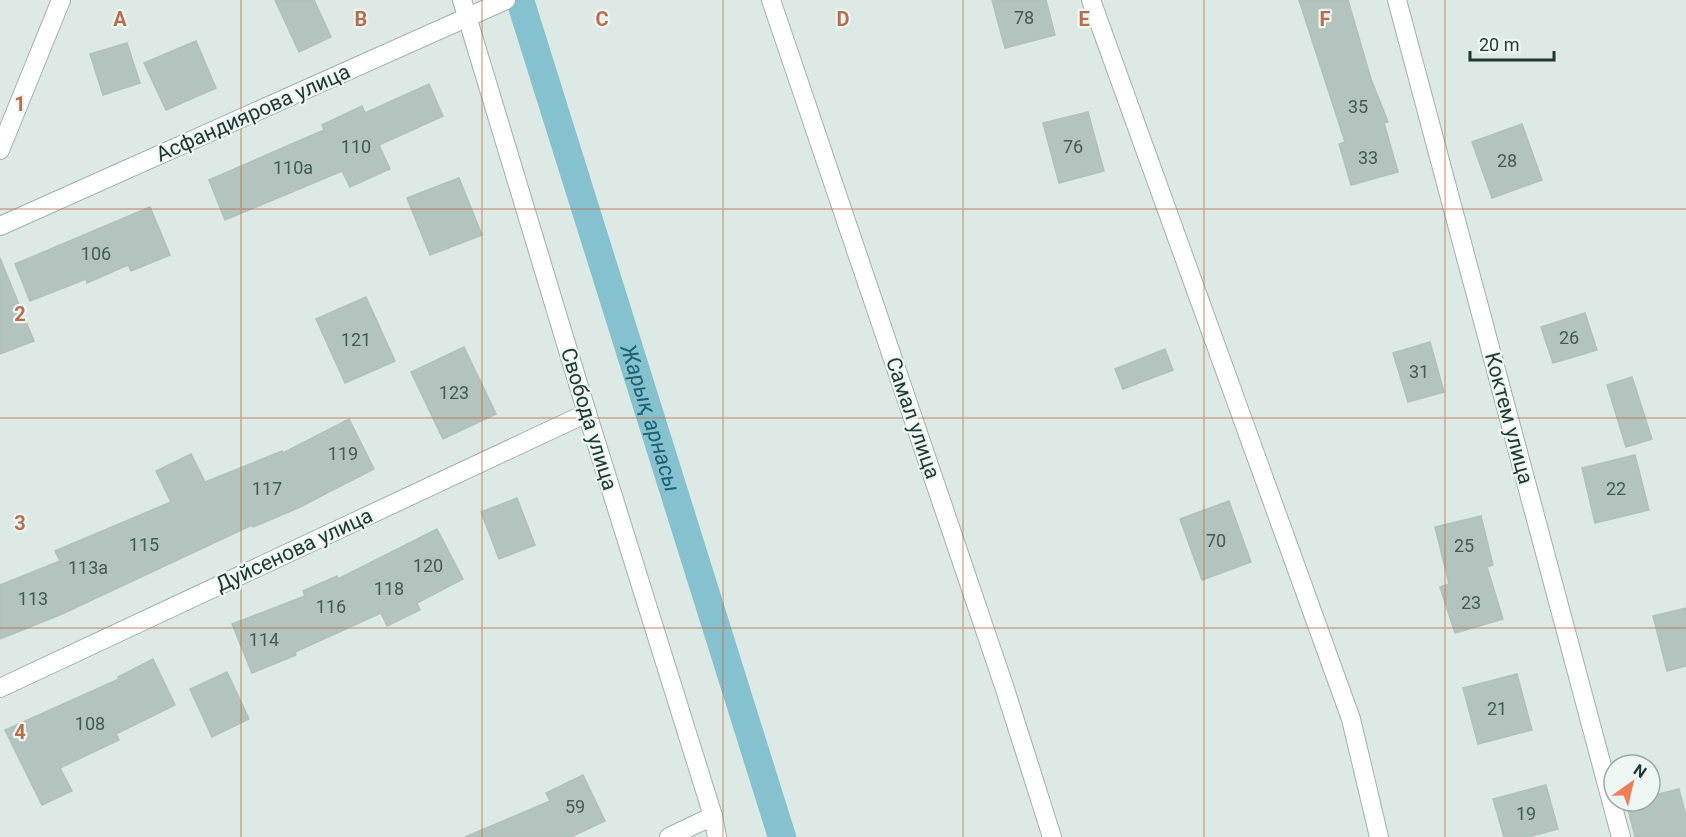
<svg xmlns="http://www.w3.org/2000/svg" width="1686" height="837" viewBox="0 0 1686 837" font-family="Roboto,sans-serif">
<style>
.lines{fill:none;stroke-linecap:round;stroke-linejoin:round}
.canal{stroke:#85c1ce;stroke-width:28}
.building{fill:#b3c3bd;stroke:#b0c2bb;stroke-width:1.5}
.street-casing{stroke:#a0b0ab;stroke-width:20}
.street{stroke:#fff;stroke-width:18}
.grid{fill:none;stroke:#ba6d4d;stroke-width:1.5;stroke-opacity:0.55}
.labels{text-anchor:middle;stroke-width:4.5;stroke-linejoin:round;paint-order:stroke}
.number-label{font-size:18px;fill:#445b55}
.street-label{font-size:21px;fill:#1f3832;stroke:#edf6f2}
.water-label{font-size:22px;font-style:italic;fill:#1c6171;stroke:#edf6f2}
.grid-label{font-size:20px;text-anchor:middle;font-weight:bold;fill:#ba6d4d;stroke:#edf6f2;stroke-width:4.5;stroke-linejoin:round;paint-order:stroke}
</style>
<rect width="100%" height="100%" fill="#dde9e4"/>
<g class="lines">
<path class="canal" id="s1" d="M520,0L782,837"/>
</g>
<g class="building">
<polygon points="275,0 314,0 331,37 299,52"/>
<polygon points="992,0 1046,0 1055,35 1005,48"/>
<polygon points="1299,0 1348,0 1371,79 1388,122 1384,123 1398,172 1351,185 1339,144 1345,142"/>
<polygon points="196,41 216,88 166,110 144,63"/>
<polygon points="127,43 140,83 103,95 90,54"/>
<polygon points="429,84 443,116 379,145 390,169 350,187 342,171 225,220 209,180 324,130 322,125 362,106 365,113"/>
<polygon points="1088,112 1104,171 1059,183 1043,123"/>
<polygon points="1522,124 1542,180 1492,198 1472,142"/>
<polygon points="459,178 482,235 430,255 407,198"/>
<polygon points="150,207 170,255 131,271 128,265 87,283 86,279 30,301 15,264"/>
<polygon points="0,258 34,341 0,354"/>
<polygon points="366,297 395,361 345,383 316,319"/>
<polygon points="1585,313 1597,350 1553,363 1541,327"/>
<polygon points="1430,342 1444,392 1408,402 1393,353"/>
<polygon points="464,347 496,414 443,439 411,372"/>
<polygon points="1165,349 1173,370 1123,389 1115,369"/>
<polygon points="1632,377 1652,439 1626,447 1607,385"/>
<polygon points="349,419 374,469 298,508 253,527 252,525 62,614 0,639 0,585 60,561 55,551 171,502 156,471 191,454 205,482 282,451 283,453"/>
<polygon points="1635,455 1649,510 1595,523 1582,468"/>
<polygon points="517,498 535,545 499,559 481,512"/>
<polygon points="1229,501 1251,562 1202,580 1180,519"/>
<polygon points="1481,516 1493,565 1487,567 1503,619 1455,633 1440,587 1449,584 1435,527"/>
<polygon points="437,529 463,579 417,603 420,610 387,626 381,613 295,652 296,655 252,673 232,624 305,596 303,591 337,576 338,579"/>
<polygon points="1686,608 1686,666 1667,671 1653,616"/>
<polygon points="153,659 175,705 116,734 119,740 60,768 72,791 42,805 5,730 119,679 118,677"/>
<polygon points="227,672 249,719 212,737 190,689"/>
<polygon points="1517,674 1532,730 1478,744 1463,688"/>
<polygon points="583,775 605,821 571,837 465,837 550,801 546,793"/>
<polygon points="1546,785 1558,829 1528,837 1504,837 1493,799"/>
<polygon points="1679,789 1686,816 1686,837 1635,837 1626,801 1650,801 1650,796"/>
</g>
<g class="lines">
<defs>
<g id="street">
<polyline points="462,0 587,413 713,816 717,837"/>
<polyline points="771,0 1005,689 1052,837"/>
<polyline points="1091,0 1351,719 1379,837"/>
<polyline points="1397,0 1621,837"/>
<polyline points="0,150 61,0"/>
<polyline points="0,226 506,0"/>
<polyline points="0,688 587,413"/>
<polyline points="669,837 713,816"/>
</g>
</defs>
<use href="#street" class="street-casing"/>
<use href="#street" class="street"/>
</g>
<path class="grid" d="M241,0V837M482,0V837M723,0V837M963,0V837M1204,0V837M1445,0V837M0,209H1686M0,418H1686M0,628H1686"/>
<g class="labels">
<g class="number-label">
<text x="1024" y="24">78</text>
<text x="1358" y="113">35</text>
<text x="356" y="153">110</text>
<text x="1073" y="153">76</text>
<text x="1368" y="164">33</text>
<text x="1507" y="167">28</text>
<text x="293" y="174">110а</text>
<text x="96" y="260">106</text>
<text x="1569" y="344">26</text>
<text x="356" y="346">121</text>
<text x="1419" y="378">31</text>
<text x="454" y="399">123</text>
<text x="343" y="460">119</text>
<text x="267" y="495">117</text>
<text x="1616" y="495">22</text>
<text x="1216" y="547">70</text>
<text x="144" y="551">115</text>
<text x="1464" y="552">25</text>
<text x="428" y="572">120</text>
<text x="88" y="574">113а</text>
<text x="389" y="595">118</text>
<text x="33" y="605">113</text>
<text x="1471" y="609">23</text>
<text x="331" y="613">116</text>
<text x="264" y="646">114</text>
<text x="1497" y="715">21</text>
<text x="90" y="730">108</text>
<text x="575" y="813">59</text>
<text x="1526" y="820">19</text>
</g>
<g class="street-label">
<text transform="translate(253 113) rotate(-24)" y="7">Асфандиярова улица</text>
<text transform="translate(913 418) rotate(71)" y="7">Самал улица</text>
<text transform="translate(1509 418) rotate(75)" y="7">Коктем улица</text>
<text transform="translate(589 419) rotate(73)" y="7">Свобода улица</text>
<text transform="translate(294 550) rotate(-25)" y="7">Дуйсенова улица</text>
</g>
<g class="water-label">
<text dy="8" stroke="none"><textPath href="#s1" startOffset="438">Жарық арнасы</textPath></text>
</g>
</g>
<g class="grid-label">
<text x="120" y="26">A</text>
<text x="361" y="26">B</text>
<text x="602" y="26">C</text>
<text x="843" y="26">D</text>
<text x="1084" y="26">E</text>
<text x="1325" y="26">F</text>
<text x="20" y="111">1</text>
<text x="20" y="321">2</text>
<text x="20" y="530">3</text>
<text x="20" y="739">4</text>
</g>
<g transform="translate(1632 783) rotate(34)"><circle r="28" fill="#edf6f2" stroke="#9baaa5" stroke-width="1.5"/>
<path d="M0-4.5L10 22L0 15L-10 22Z" fill="#ee7f56"/>
<text y="-9" font-size="16" font-weight="bold" text-anchor="middle" fill="#1f3832">N</text>
</g>
<path d="M1470 51v9h84v-9" fill="none" stroke="#1f3832" stroke-width="3"/>
<text x="1479" y="51" font-size="18" fill="#1f3832" stroke="#edf6f2" stroke-width="4.5" paint-order="stroke">20 m</text>
</svg>
